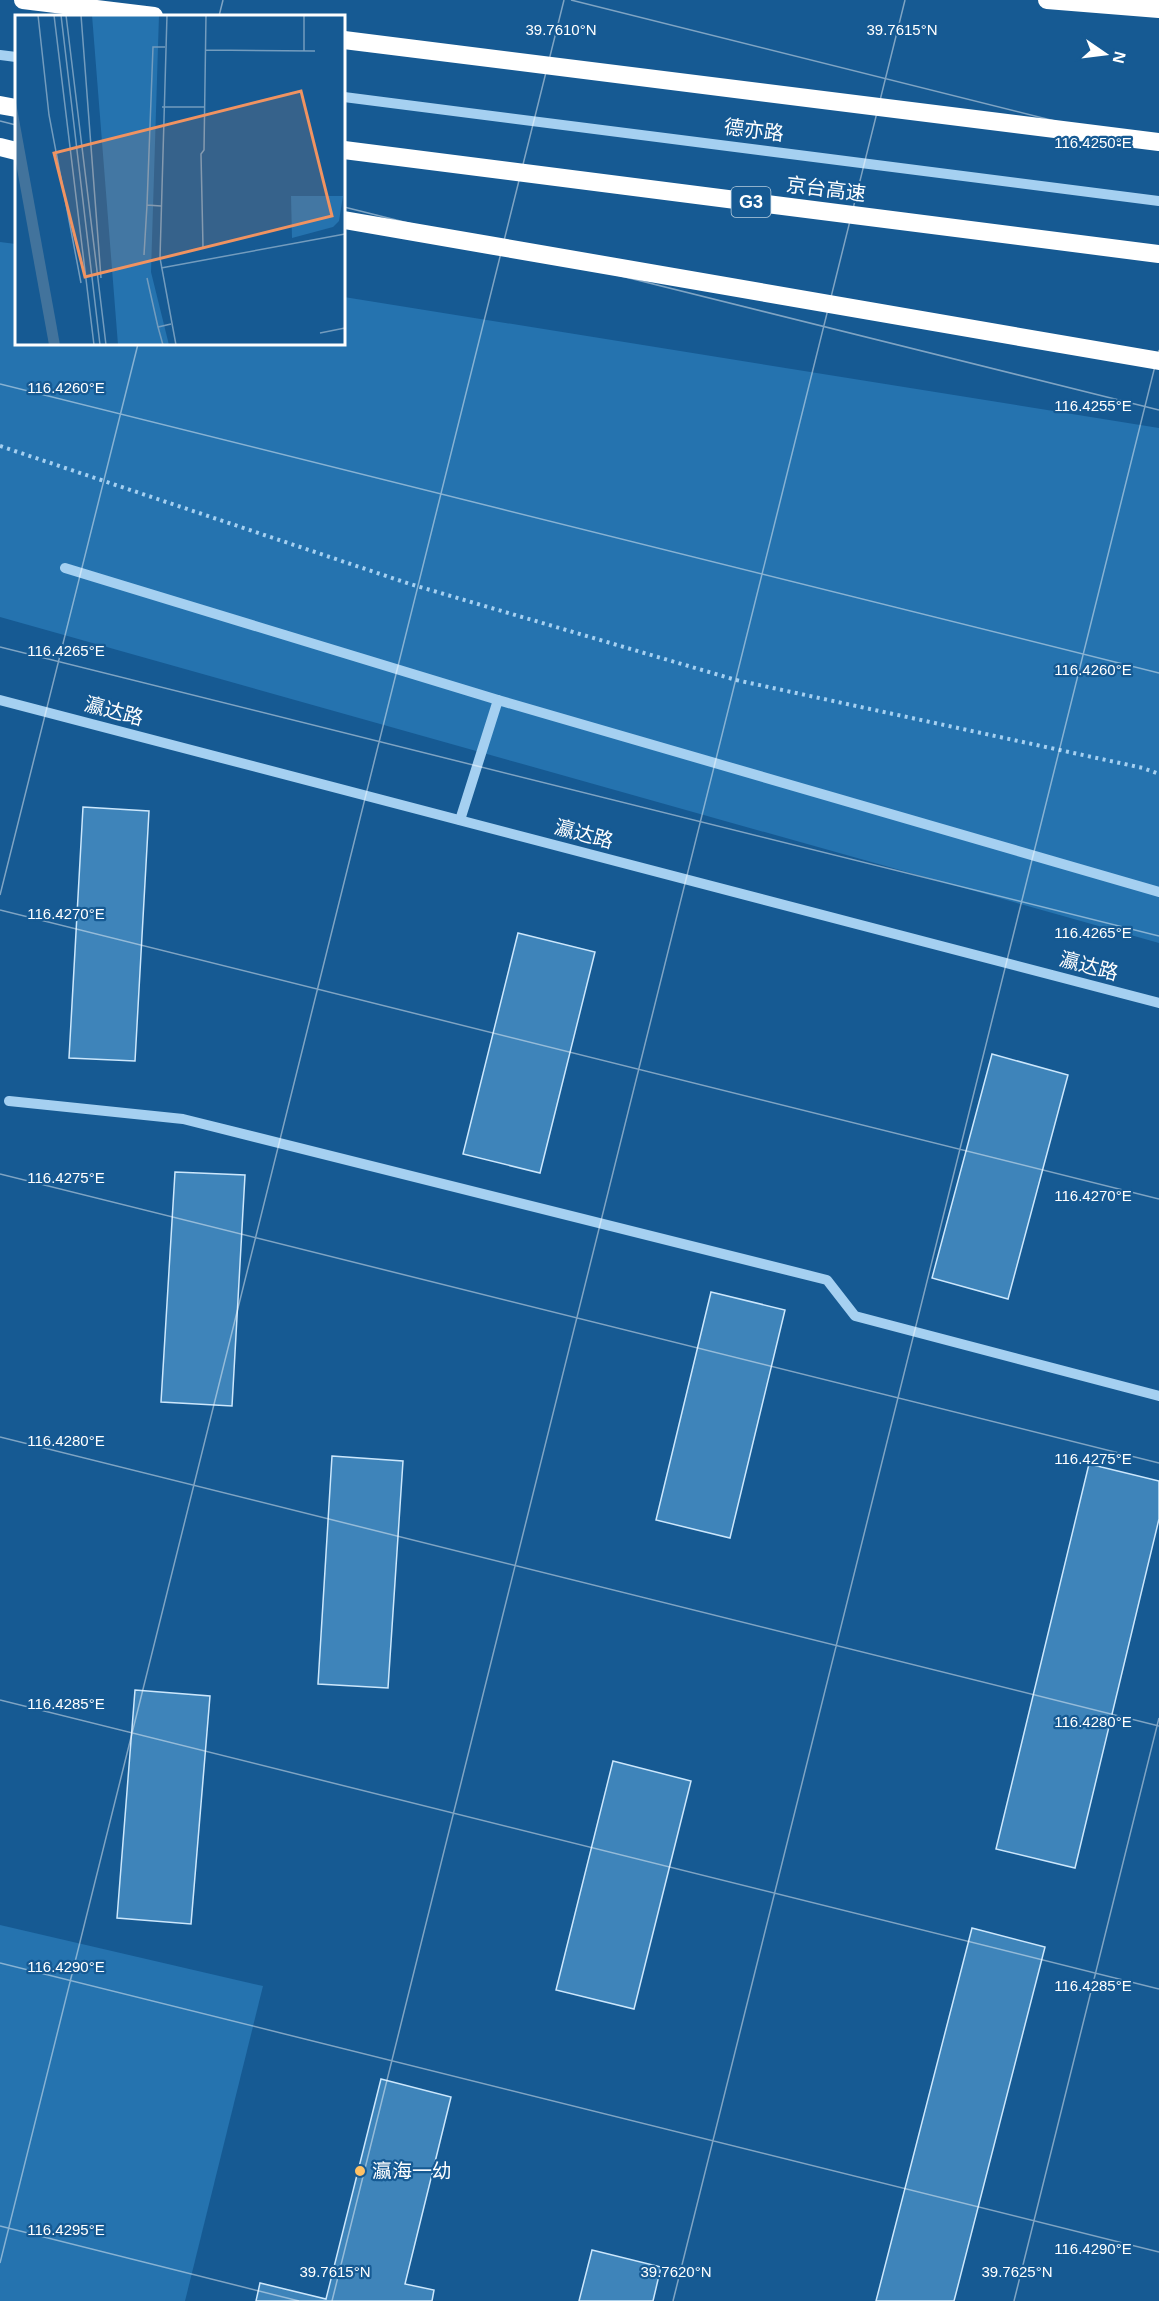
<svg xmlns="http://www.w3.org/2000/svg" width="1159" height="2301" viewBox="0 0 1159 2301" font-family="Helvetica,'Noto Sans SC',sans-serif">
<style>
.green{fill:#2573af}
.building{fill:#3e84ba;stroke:#cce7fc;stroke-width:1.5}
.lines{fill:none;stroke-linecap:round;stroke-linejoin:round}
.path{stroke:#a5d0f1;stroke-width:4;stroke-dasharray:3 4.5;stroke-linecap:butt}
.minor{stroke:#a5d0f1;stroke-width:10}
.highway{stroke:#fff;stroke-width:18}
.ticks{fill:none;stroke:#fff;stroke-width:1.5;stroke-opacity:0.45}
.poi-dot{fill:#ffc165;stroke:#165a93;stroke-width:2}
.labels{text-anchor:middle;stroke-width:4.5;stroke-linejoin:round;paint-order:stroke}
.shield{fill:#165a93;stroke:#b9cedf;stroke-width:1.5}
.shield-label{font-size:18px;font-weight:bold;fill:#fff}
.street-label{font-size:20px;fill:#fff;stroke:#165a93}
.poi-label{font-size:20px;fill:#fff;stroke:#165a93;text-anchor:start}
.inset-road{fill:none;stroke:#739cbe;stroke-width:1.5}
.view{fill:#f09361;fill-opacity:0.15;stroke:#f09361;stroke-width:3}
.inset-edge{fill:none;stroke:#fff;stroke-width:3}
.ticks-label{font-size:15px;text-anchor:middle;fill:#fff;stroke:#165a93;stroke-width:4.5;stroke-linejoin:round;paint-order:stroke}
</style>
<rect width="100%" height="100%" fill="#165a93"/>
<g class="green">
<polygon points="0,242 16,244 16,344 344,344 344,297 1159,428 1159,943 0,617"/>
<polygon points="0,1925 263,1986 185,2301 0,2301"/>
</g>
<g class="building">
<polygon points="83,807 149,811 135,1061 69,1058"/>
<polygon points="518,933 595,952 540,1173 463,1154"/>
<polygon points="992,1054 1068,1075 1008,1299 932,1278"/>
<polygon points="175,1172 245,1175 232,1406 161,1402"/>
<polygon points="711,1292 785,1310 730,1538 656,1520"/>
<polygon points="332,1456 403,1461 388,1688 318,1684"/>
<polygon points="1089,1464 1159,1481 1159,1519 1075,1868 996,1849"/>
<polygon points="135,1690 210,1696 191,1924 117,1918"/>
<polygon points="613,1761 691,1781 634,2009 556,1990"/>
<polygon points="972,1928 1045,1947 954,2301 876,2301"/>
<polygon points="381,2079 451,2097 405,2284 434,2290 432,2301 256,2301 260,2283 326,2299"/>
<polygon points="592,2250 661,2267 653,2301 579,2301"/>
</g>
<g class="lines">
<polyline class="path" points="0,446 410,584 736,680 1143,768 1159,774"/>
<g class="minor">
<polyline points="0,55 16,57"/>
<polyline points="344,97 1159,201"/>
<polyline points="65,568 498,700"/>
<polyline points="0,700 1159,1003"/>
<polyline points="460,820 498,700 1159,892"/>
<polyline points="9,1101 183,1119 827,1280 855,1316 1159,1396"/>
</g>
<g class="highway">
<polyline points="23,0 154,16"/>
<polyline points="1047,0 1159,9"/>
<polyline points="344,40 1159,142"/>
<polyline points="0,105 16,108"/>
<polyline points="0,147 16,151"/>
<polyline points="344,150 1159,254"/>
<polyline points="344,220 1159,361"/>
</g>
</g>
<path class="ticks" d="M571,0L1159,147M219,16L223,0M0,121L16,125M344,207L1159,410M0,384L1159,673M0,647L1159,936M0,895L138,344M0,910L1159,1199M0,1174L1159,1463M0,1437L1159,1726M0,1700L1159,1989M0,1963L1159,2252M0,2226L299,2301M0,2263L564,0M332,2301L905,0M673,2301L1159,350M1014,2301L1159,1718"/>
<circle class="poi-dot" cx="360" cy="2171" r="6"/>
<g class="labels">
<rect class="shield" x="731.5" y="187" width="39" height="30" rx="4.5"/>
<g class="shield-label">
<text x="751" y="208">G3</text>
</g>
<g class="street-label">
<text transform="translate(754 130) rotate(7)" y="7">德亦路</text>
<text transform="translate(826 189) rotate(7)" y="7">京台高速</text>
<text transform="translate(114 711) rotate(15)" y="7">瀛达路</text>
<text transform="translate(584 834) rotate(15)" y="7">瀛达路</text>
<text transform="translate(1089 966) rotate(15)" y="7">瀛达路</text>
</g>
<g class="poi-label">
<text x="372" y="2178">瀛海一幼</text>
</g>
</g>
<g transform="translate(15 15)">
<rect width="330" height="330" fill="#165a93"/>
<path d="M77,0H144L136,257L154,330H103ZM276,181H328L324,206L318,212L277,223Z" fill="#2573af"/>
<path d="M0,82L40,302L45,330H34L0,143Z" fill="#42739c"/>
<path class="inset-road" d="M23,0L34,100L66,268M39,0L79,330M46,0L85,330M51,0L91,330M66,0L86,263M152,0L145,243L161,330M289,0V36M190,35L300,36M147,92H189M146,191L132,190L138,32H150M188,232L186,139L189,135L191,0M129,240L132,190M146,253L330,219M132,263L143,312L156,309M143,312L148,330M305,318L330,313"/>
<path class="view" d="M286,76L317,201L70,262L39,138Z"/>
<rect width="330" height="330" class="inset-edge"/>
</g>
<g class="ticks-label">
<text x="561" y="35">39.7610°N</text>
<text x="902" y="35">39.7615°N</text>
<text x="1093" y="148">116.4250°E</text>
<text x="66" y="393">116.4260°E</text>
<text x="1093" y="411">116.4255°E</text>
<text x="66" y="656">116.4265°E</text>
<text x="1093" y="675">116.4260°E</text>
<text x="66" y="919">116.4270°E</text>
<text x="1093" y="938">116.4265°E</text>
<text x="66" y="1183">116.4275°E</text>
<text x="1093" y="1201">116.4270°E</text>
<text x="66" y="1446">116.4280°E</text>
<text x="1093" y="1464">116.4275°E</text>
<text x="66" y="1709">116.4285°E</text>
<text x="1093" y="1727">116.4280°E</text>
<text x="66" y="1972">116.4290°E</text>
<text x="1093" y="1991">116.4285°E</text>
<text x="66" y="2235">116.4295°E</text>
<text x="1093" y="2254">116.4290°E</text>
<text x="335" y="2277">39.7615°N</text>
<text x="676" y="2277">39.7620°N</text>
<text x="1017" y="2277">39.7625°N</text>
</g>
<g transform="translate(1105 54) rotate(104)" stroke="#165a93" stroke-width="4.5" paint-order="stroke">
<path d="M0-4.5L10 22L0 15L-10 22Z" fill="#ffffff"/>
<text y="-9" font-size="16" font-weight="bold" text-anchor="middle" fill="#ffffff">N</text>
</g>
</svg>
